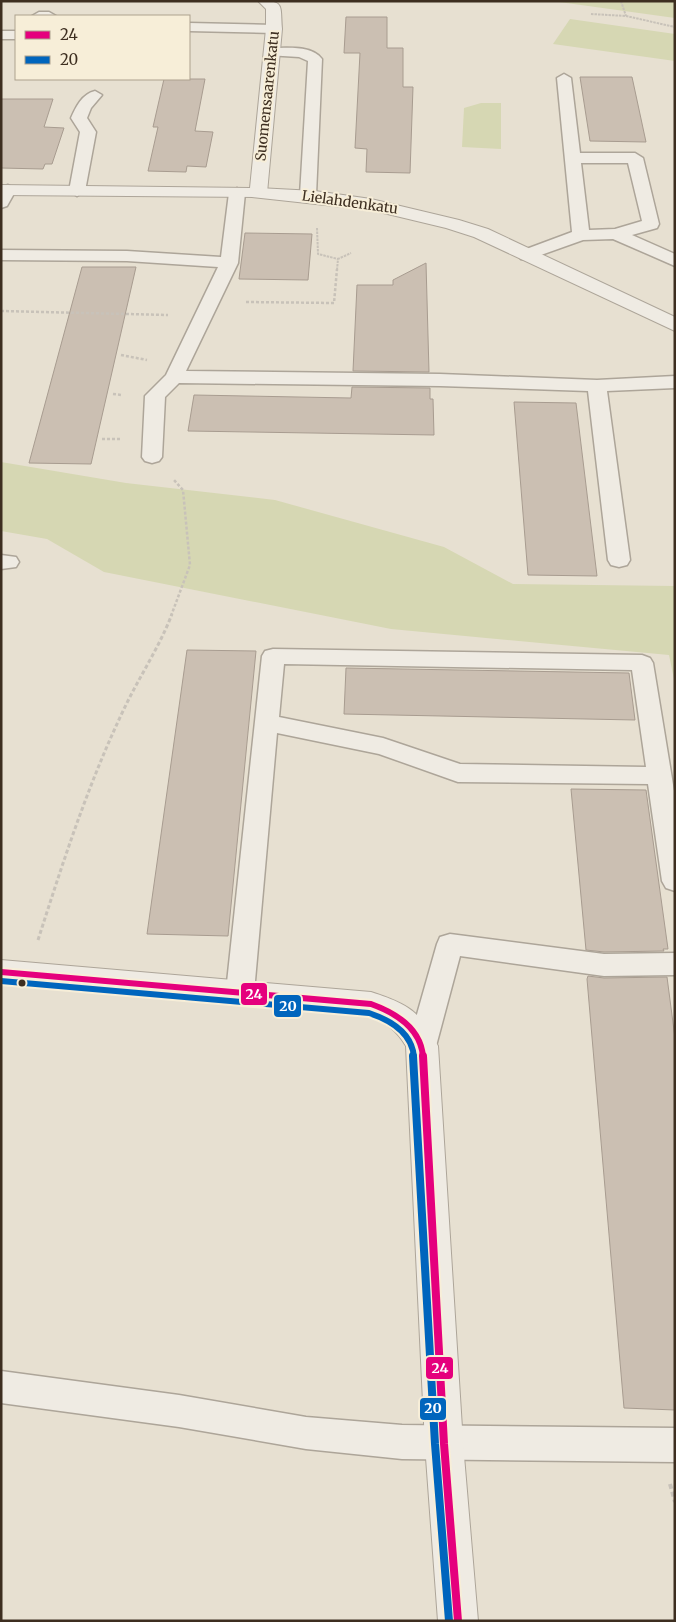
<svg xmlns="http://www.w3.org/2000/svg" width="676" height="1622" viewBox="0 0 676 1622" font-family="Merriweather,serif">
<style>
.green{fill:#d6d7b3}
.building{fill:#cbbfb2;stroke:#a89c90}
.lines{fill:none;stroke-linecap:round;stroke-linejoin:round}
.service-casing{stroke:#ada599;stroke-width:3}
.minor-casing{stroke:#ada599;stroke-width:2}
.tertiary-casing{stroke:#ada599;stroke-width:2}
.path-far3{stroke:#c8c2b9;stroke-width:2;stroke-dasharray:2.5 1;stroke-linecap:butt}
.path-far2{stroke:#c8c2b9;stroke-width:2.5;stroke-dasharray:3 2;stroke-linecap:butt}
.path-far1{stroke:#c8c2b9;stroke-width:3;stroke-dasharray:4 2.5;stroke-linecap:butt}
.path{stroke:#c8c2b9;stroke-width:4;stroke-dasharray:5 3;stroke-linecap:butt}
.service{fill:#efebe3;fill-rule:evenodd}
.minor{fill:#efebe3;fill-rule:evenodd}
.tertiary{fill:#efebe3;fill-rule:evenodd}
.bus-1-far1-casing{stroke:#f7eed8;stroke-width:10}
.bus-1-casing{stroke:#f7eed8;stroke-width:12}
.bus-2-far1-casing{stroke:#f7eed8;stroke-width:10}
.bus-2-casing{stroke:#f7eed8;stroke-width:12}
.bus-1-far1{stroke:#e5007d;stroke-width:6}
.bus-1{stroke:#e5007d;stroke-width:8}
.bus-2-far1{stroke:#0065bd;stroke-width:6}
.bus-2{stroke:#0065bd;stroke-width:8}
.bus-dot{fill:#3d2e20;stroke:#f7eed8;stroke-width:2}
.labels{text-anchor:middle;stroke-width:4;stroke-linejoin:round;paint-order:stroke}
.far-street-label{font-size:14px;fill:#3d2e20;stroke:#f7eed8}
.line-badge{stroke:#f7eed8;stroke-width:2}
.badge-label{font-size:14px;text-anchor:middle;font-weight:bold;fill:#fff}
</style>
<rect width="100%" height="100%" fill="#e7e0d1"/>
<g class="green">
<polygon points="552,1 675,1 675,18"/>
<polygon points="570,19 675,34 675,61 553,44"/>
<polygon points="481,103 501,103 501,149 462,147 464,108"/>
<polygon points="1,462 126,483 275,500 444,547 513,584 675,586 675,684 669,655 391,629 104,572 47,539 1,531"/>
</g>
<g class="building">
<polygon points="346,17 387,17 387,48 403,48 403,87 413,87 410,173 366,172 367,149 355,148 360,53 344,53"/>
<polygon points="580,77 632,77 646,142 590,141"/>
<polygon points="164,79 205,79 195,131 213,132 206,167 187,166 186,172 148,171 158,127 153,127"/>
<polygon points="1,99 53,99 44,127 64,128 52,164 45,164 43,169 1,168"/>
<polygon points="245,233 312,234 308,280 239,279"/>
<polygon points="426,263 429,372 353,371 357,285 393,285 393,280"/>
<polygon points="82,267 136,267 91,464 29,463"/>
<polygon points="352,387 430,388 430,399 433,399 434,435 188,431 194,395 351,398"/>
<polygon points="514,402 576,403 597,576 528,575"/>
<polygon points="187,650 256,651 228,936 147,934"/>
<polygon points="346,668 629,673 635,720 344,714"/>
<polygon points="571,789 646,790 668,949 663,949 664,951 604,952 586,950"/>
<polygon points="588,976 604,978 667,977 675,1038 675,1410 624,1408 587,979"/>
</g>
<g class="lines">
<defs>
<g id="service">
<polygon points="39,12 49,12 56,16 32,16"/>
<polygon points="189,23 274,25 281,29 274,33 189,31"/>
<rect x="1" y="31" width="15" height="8"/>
<path d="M272,48C287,48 312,45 322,59L316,195L314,198L308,200L300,195L308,61L299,57L267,55L265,52Z"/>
<path d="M564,74L571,78L580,153H635L643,158L659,224L657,228L632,235L675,254V266L613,239L583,240L527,260L521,259L518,255L521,251L572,232L557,78ZM581,163H628L642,221L615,229L589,230Z"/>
<path d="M95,91L102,95L91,108L87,118L96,132L85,191L77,196L69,191L80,132L71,118C76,107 82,94 95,91Z"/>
<polygon points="8,185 16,190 7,206 1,208 1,188"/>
<polygon points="237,188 245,193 238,263 186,371 440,374 597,380 675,376 675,388 607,391 630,560 627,565 619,567 611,565 608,560 588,391 440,386 179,383 165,397 162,457 159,461 152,463 145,461 142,457 145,396 166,375 218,267 127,261 1,260 1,250 127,251 221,257 229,193"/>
<polygon points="1,555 16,557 19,562 16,567 1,569"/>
<path d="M273,649L642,655L650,658L653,663L675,797V891L666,888L662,881L648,784L458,782L379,754L277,733L254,992L250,1000L240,1003L230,1000L226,992L262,656L265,651ZM284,664L632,670L646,767L460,764L383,738L279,717Z"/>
<polygon points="450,934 604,954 675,953 675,975 604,976 460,956 436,1046 432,1054 422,1058 412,1054 408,1046 437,944 440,937"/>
<polygon points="1,1371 179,1395 306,1417 402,1425 675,1428 675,1462 402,1459 306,1449 179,1427 1,1403"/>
</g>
<g id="minor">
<path d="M258,1C285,1 280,4 282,29L267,193L264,197L1,195V185L250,188L266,29V9Z"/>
<path d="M1,960L371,992C408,1004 420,1011 438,1046L463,1444L478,1621H438L425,1444L406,1046C397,1031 387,1023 371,1016L1,984Z"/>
</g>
<polygon id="tertiary" points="258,188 315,191 371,199 459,220 488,229 675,317 675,331 474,237 446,228 371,210 252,197 249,193 252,189"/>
</defs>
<use href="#service" class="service-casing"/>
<use href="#minor" class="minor-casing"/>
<use href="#tertiary" class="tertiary-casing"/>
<g class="path-far3">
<polyline points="621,1 626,16"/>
<polyline points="591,14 626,16 675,27"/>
<polyline points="317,228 318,254 338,259"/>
<polyline points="337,270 338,259 351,253"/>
</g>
<g class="path-far2">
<polyline points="246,302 334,303 337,269"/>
<polyline points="1,311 168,315"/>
<polyline points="121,355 147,360"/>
<polyline points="113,394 122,395"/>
<polyline points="102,439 121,439"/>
<polyline points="171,616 190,565 183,490 173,479"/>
</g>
<path class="path-far1" d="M38,940C63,862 88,784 124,709C139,677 159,648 172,614"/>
<polyline class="path" points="670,1484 675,1502"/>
<use href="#service" class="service"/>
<use href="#minor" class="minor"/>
<use href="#tertiary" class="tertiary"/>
<defs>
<path id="bus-1-far1" d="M1,972L371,1004C396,1013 421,1029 423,1057"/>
<polyline id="bus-1" points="423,1056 444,1444 458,1621"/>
<path id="bus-2-far1" d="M1,981L369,1013C390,1020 412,1033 414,1057"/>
<polyline id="bus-2" points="413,1056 435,1444 449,1621"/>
</defs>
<use href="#bus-1-far1" class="bus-1-far1-casing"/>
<use href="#bus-1" class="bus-1-casing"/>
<use href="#bus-2-far1" class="bus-2-far1-casing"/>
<use href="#bus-2" class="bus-2-casing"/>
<use href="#bus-1-far1" class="bus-1-far1"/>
<use href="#bus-1" class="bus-1"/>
<use href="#bus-2-far1" class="bus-2-far1"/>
<use href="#bus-2" class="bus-2"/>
</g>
<circle class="bus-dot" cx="22" cy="983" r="4.5"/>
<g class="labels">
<g class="far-street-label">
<text transform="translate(267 96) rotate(-84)" y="5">Suomensaarenkatu</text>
<text transform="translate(350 202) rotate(8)" y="5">Lielahdenkatu</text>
</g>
</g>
<g class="line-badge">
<rect x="240" y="982" width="28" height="24" rx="5" fill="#e5007d"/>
<rect x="273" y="994" width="29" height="24" rx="5" fill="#0065bd"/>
<rect x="425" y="1356" width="29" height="24" rx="5" fill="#e5007d"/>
<rect x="419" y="1397" width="28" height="24" rx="5" fill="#0065bd"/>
</g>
<g class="badge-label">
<text x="254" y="999">24</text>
<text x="288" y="1011">20</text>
<text x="440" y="1373">24</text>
<text x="433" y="1413">20</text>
</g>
<rect width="676" height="1622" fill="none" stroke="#3d2e20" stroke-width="5"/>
<rect x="15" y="15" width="175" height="65" fill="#f7eed8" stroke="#ada18e"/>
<rect x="25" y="31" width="25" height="8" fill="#e5007d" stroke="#ada18e"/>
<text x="60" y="40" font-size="15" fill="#3d2e20">24</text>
<rect x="25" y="56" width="25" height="8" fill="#0065bd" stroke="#ada18e"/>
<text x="60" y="65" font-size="15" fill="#3d2e20">20</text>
</svg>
